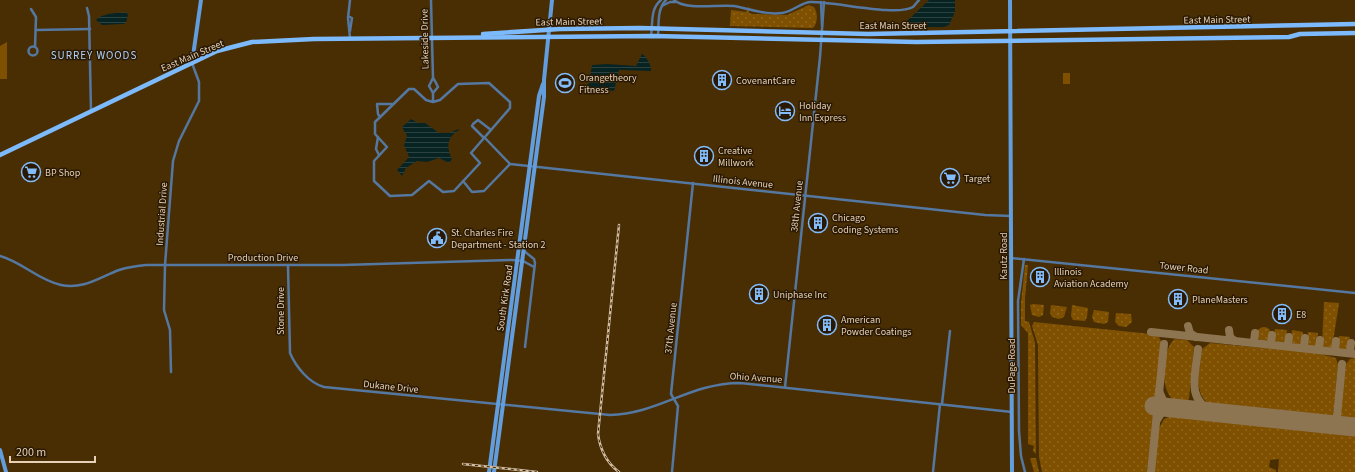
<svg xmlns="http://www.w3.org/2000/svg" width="1355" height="472" viewBox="0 0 1355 472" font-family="'Source Sans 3',sans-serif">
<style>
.grass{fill:url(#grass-dots)}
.park{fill:#7e5000}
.water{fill:url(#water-rules)}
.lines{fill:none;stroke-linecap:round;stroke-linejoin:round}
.taxiway{stroke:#8e7552;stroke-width:8}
.runway{stroke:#8e7552;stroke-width:19}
.street{stroke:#5478a1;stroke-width:2.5}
.secondary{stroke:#629dde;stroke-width:4}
.primary{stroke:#7dbafc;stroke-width:4.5}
.rail-casing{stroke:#d3bca0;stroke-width:2.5}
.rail{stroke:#291904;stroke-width:1;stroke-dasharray:3;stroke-linecap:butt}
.labels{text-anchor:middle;stroke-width:3;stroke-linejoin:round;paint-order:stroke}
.street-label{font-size:10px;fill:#e6d0b6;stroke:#291904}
.poi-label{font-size:10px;fill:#e6d0b6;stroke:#291904;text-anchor:start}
.neighbourhood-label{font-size:11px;letter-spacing:1px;fill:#b1d1f4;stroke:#291904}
</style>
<defs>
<pattern id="grass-dots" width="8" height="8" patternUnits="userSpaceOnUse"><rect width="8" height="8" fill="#7e5000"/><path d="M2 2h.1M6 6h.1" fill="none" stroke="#906823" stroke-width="1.8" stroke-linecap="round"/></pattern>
<pattern id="water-rules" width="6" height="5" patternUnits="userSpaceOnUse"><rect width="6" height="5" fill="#072322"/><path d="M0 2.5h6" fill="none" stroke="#2b4240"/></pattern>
</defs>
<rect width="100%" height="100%" fill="#4a2e03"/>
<g class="grass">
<path d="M809,5L814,7C818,13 818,23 813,28L730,26L731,10L746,12L749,6V13L752,14L787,15Z"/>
<polygon points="1025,265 1028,265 1025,298 1025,321 1029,322 1035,343 1036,454 1033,451 1034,446 1028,444 1028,333 1021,325 1021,303"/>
<polygon points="1324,302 1339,303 1332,348 1322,347 1322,345"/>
<polygon points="1033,304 1044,305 1043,315 1039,317 1032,315 1030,305"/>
<polygon points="1051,305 1067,307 1064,317 1059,319 1052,317 1050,313"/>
<polygon points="1072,305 1088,308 1087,317 1085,321 1073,320 1071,316"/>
<polygon points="1094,310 1109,312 1108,322 1104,324 1094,322 1092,317"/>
<polygon points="1116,313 1131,314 1132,322 1126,327 1119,326 1115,322"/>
<polygon points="1034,322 1151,334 1159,337 1161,341 1155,401 1152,401 1151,410 1154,410 1147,472 1042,472 1039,457 1038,345 1032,326"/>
<circle cx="1264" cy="334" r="7"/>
<polygon points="1275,329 1287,330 1285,343 1273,341"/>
<polygon points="1292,330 1303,332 1301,345 1291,343"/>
<polygon points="1308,332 1318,333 1316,347 1307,346"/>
<polygon points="1339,336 1350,337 1347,350 1338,349"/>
<path d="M1175,339L1187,340L1194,347L1189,399L1183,404C1155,401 1163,345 1175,339Z"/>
<path d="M1210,343L1317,353L1336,358L1338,365L1333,416L1328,419L1213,407C1191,395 1200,369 1202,349Z"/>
<polygon points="1355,358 1355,422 1344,421 1339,414 1346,364 1350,359"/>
<polygon points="1177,413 1355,431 1355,472 1278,472 1279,459 1270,460 1269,467 1276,470 1276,472 1154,472 1159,428 1164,419"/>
<polygon points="1030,458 1036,458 1039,472 1034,472"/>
</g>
<g class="park">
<polygon points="7,42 7,79 0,79 0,46"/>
<rect x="1063" y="73" width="7" height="11"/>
</g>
<g class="water">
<polygon points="929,0 955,0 955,12 949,25 944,27 905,27 905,23"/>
<path d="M126,12L128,15L126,23L123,24L102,25L96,20C102,13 117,13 126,12Z"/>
<path d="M642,54C646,56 652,66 651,71L619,70L614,91L588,87L592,65L607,64L636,66Z"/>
<path d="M411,119L418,123H425L439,133H449L459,129V130C447,137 446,147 452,159L449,163L439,158L427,162L417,161L406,168L402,176L397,170L409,157L404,145L407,136L402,127Z"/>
</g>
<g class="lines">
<g class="taxiway">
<polyline points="1188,326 1190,333 1196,337"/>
<polyline points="1229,330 1230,337 1235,341"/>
<polyline points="1151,332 1355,354"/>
<polyline points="1254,341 1255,333"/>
<polyline points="1271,342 1272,335"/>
<polyline points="1288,344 1289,337"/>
<polyline points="1304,346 1305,338"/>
<polyline points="1319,347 1320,340"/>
<path d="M1198,349C1196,373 1185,401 1214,412"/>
<polyline points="1335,349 1336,341"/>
<polyline points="1350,351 1351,343"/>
<polyline points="1337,416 1342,364"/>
<polyline points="1157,420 1162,412 1171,407 1163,400 1159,391"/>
<polyline points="1326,424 1334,421 1337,416 1338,422 1344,426"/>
<polyline points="1151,472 1164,344"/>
</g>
<polyline class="runway" points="1154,406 1355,427"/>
<g class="street">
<polyline points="350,0 348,18 350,38"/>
<polyline points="431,0 433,78 429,86 433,93"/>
<path d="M674,0C687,11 718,4 734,6C751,9 765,15 782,13C792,12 800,3 810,2C833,1 896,17 913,7C915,5 917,2 919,0"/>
<polyline points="821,2 822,26"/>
<polyline points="662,6 670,2 676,2"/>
<polyline points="87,8 89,16 91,111"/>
<polyline points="31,9 36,17 35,47"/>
<polyline points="350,17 352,18 350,31"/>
<polyline points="36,30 90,29"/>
<path d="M651,36C653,23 650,9 661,0"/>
<path d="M658,36C659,23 657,9 666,0"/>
<circle cx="33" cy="51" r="4.5"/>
<polyline points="433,78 435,81 438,87 433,93 433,102 440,100 458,84 489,83 510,102 510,108 471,153 480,163 454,191 443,192 429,181 412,195 390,196 374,181 374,161 387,147 375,134 375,122 409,89 414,89 426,100 433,102"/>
<polyline points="380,117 378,114 377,104 392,104"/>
<polyline points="378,137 376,149 379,155"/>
<polyline points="484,137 510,164 985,215 1011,216"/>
<polyline points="484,138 472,126 473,124 478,120 491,130"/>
<polyline points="463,181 472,192 484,191 510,164"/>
<polyline points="524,251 534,259 535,263 525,347"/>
<path d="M0,256C22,262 38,280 61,285C83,290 100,277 119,270C128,267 137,266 146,265H343L512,260L523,261L534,267"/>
<polyline points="1011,258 1355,293"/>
<polyline points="1024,259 1018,301 1019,431 1021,456 1025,472"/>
<path d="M288,266L290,353C296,367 309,383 324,387L610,415C658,414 690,383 740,383L1012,412"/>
<polyline points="171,372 170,330 164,310 165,265 173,161 179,141 199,101 199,82 192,63"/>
<polyline points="785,387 820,57 824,2"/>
<polyline points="942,404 950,331"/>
<polyline points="672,472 678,406 671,394 693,183"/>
<polyline points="933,472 940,404"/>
</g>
<g class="secondary">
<polyline points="1010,0 1012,472"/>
<polyline points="192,63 201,0"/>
<polyline points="0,450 6,472"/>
<polyline points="489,472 539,96 543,84"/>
<polyline points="494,472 544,97 544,80 552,0"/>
</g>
<g class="primary">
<polyline points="483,34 560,29 640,28 868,34 1355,24"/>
<polyline points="0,155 192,63 217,51 252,42 314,39 654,36 916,42 1289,37 1300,34 1355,33"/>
</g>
<defs>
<g id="rail">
<polyline points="463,464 537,472"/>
<path d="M619,472C607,463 600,449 598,434L619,225"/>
</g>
</defs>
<use href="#rail" class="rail-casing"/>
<use href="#rail" class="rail"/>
</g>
<defs>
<symbol id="building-ring" viewBox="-11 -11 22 22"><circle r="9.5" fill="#291904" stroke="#83bcfb" stroke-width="1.5"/><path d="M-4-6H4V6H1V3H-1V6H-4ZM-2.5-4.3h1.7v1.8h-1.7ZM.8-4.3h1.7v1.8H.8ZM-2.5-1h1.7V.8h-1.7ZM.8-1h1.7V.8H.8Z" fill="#83bcfb"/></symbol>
<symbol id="stadium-ring" viewBox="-11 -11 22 22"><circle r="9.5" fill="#291904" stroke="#83bcfb" stroke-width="1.5"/><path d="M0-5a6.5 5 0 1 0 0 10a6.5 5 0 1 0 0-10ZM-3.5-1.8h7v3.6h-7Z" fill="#83bcfb"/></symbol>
<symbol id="hotel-ring" viewBox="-11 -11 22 22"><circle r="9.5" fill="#291904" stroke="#83bcfb" stroke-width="1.5"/><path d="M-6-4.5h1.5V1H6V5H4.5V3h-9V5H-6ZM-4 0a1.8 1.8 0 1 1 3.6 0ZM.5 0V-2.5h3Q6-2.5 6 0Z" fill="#83bcfb"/></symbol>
<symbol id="supermarket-ring" viewBox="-11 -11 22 22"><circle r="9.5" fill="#291904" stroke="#83bcfb" stroke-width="1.5"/><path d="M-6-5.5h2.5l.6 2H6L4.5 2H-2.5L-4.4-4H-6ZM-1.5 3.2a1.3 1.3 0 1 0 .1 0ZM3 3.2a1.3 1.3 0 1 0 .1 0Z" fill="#83bcfb"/></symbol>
<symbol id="civic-ring" viewBox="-11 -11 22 22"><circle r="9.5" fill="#291904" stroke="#83bcfb" stroke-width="1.5"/><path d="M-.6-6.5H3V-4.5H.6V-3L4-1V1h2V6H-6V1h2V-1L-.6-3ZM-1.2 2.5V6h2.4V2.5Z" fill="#83bcfb"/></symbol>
</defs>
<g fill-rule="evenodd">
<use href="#building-ring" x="711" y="69" width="22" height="22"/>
<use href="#stadium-ring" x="554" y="72" width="22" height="22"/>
<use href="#hotel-ring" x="774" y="100" width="22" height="22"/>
<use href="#building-ring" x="693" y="145" width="22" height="22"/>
<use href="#supermarket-ring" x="20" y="161" width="22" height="22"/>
<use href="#supermarket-ring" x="939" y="167" width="22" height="22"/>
<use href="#building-ring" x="807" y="212" width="22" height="22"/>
<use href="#civic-ring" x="426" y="227" width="22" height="22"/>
<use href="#building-ring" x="1029" y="266" width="22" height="22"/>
<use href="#building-ring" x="748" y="283" width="22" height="22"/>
<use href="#building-ring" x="1167" y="288" width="22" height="22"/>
<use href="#building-ring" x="1271" y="303" width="22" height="22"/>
<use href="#building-ring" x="816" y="314" width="22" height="22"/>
</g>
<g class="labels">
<g class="street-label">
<text transform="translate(1217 19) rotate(-1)" y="4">East Main Street</text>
<text transform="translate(569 21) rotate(-1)" y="4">East Main Street</text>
<text x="893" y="29">East Main Street</text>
<text transform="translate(424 39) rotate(-91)" y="4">Lakeside Drive</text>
<text transform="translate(192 55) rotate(-23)" y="4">East Main Street</text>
<text transform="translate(743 181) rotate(6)" y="4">Illinois Avenue</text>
<text transform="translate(796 206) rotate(-84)" y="4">38th Avenue</text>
<text transform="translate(161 214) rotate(-86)" y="4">Industrial Drive</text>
<text transform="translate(1003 256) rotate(-90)" y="4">Kautz Road</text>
<text x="263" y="261">Production Drive</text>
<text transform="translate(1184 267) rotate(6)" y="4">Tower Road</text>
<text transform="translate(504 298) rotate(-82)" y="4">South Kirk Road</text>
<text transform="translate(280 311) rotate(-90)" y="4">Stone Drive</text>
<text transform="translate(670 328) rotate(-84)" y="4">37th Avenue</text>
<text transform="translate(1011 366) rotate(-90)" y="4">DuPage Road</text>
<text transform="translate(756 377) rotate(4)" y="4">Ohio Avenue</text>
<text transform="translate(391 386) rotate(6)" y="4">Dukane Drive</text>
</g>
<g class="poi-label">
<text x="579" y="81">Orangetheory<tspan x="579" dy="12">Fitness</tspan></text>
<text x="736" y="84">CovenantCare</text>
<text x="799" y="109">Holiday<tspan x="799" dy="12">Inn Express</tspan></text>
<text x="718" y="154">Creative<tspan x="718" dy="12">Millwork</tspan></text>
<text x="45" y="176">BP Shop</text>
<text x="964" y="182">Target</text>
<text x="832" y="221">Chicago<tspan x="832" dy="12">Coding Systems</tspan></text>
<text x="451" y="236">St. Charles Fire<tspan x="451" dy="12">Department - Station 2</tspan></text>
<text x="1054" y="275">Illinois<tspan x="1054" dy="12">Aviation Academy</tspan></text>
<text x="773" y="298">Uniphase Inc</text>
<text x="1192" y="303">PlaneMasters</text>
<text x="1296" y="318">E8</text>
<text x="841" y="323">American<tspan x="841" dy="12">Powder Coatings</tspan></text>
</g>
<g class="neighbourhood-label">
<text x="94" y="59">SURREY WOODS</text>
</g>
</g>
<path d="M10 456v6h85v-6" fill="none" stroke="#e6d0b6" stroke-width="2"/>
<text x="16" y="456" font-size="12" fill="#e6d0b6" stroke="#291904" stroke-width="3" paint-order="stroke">200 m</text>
</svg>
